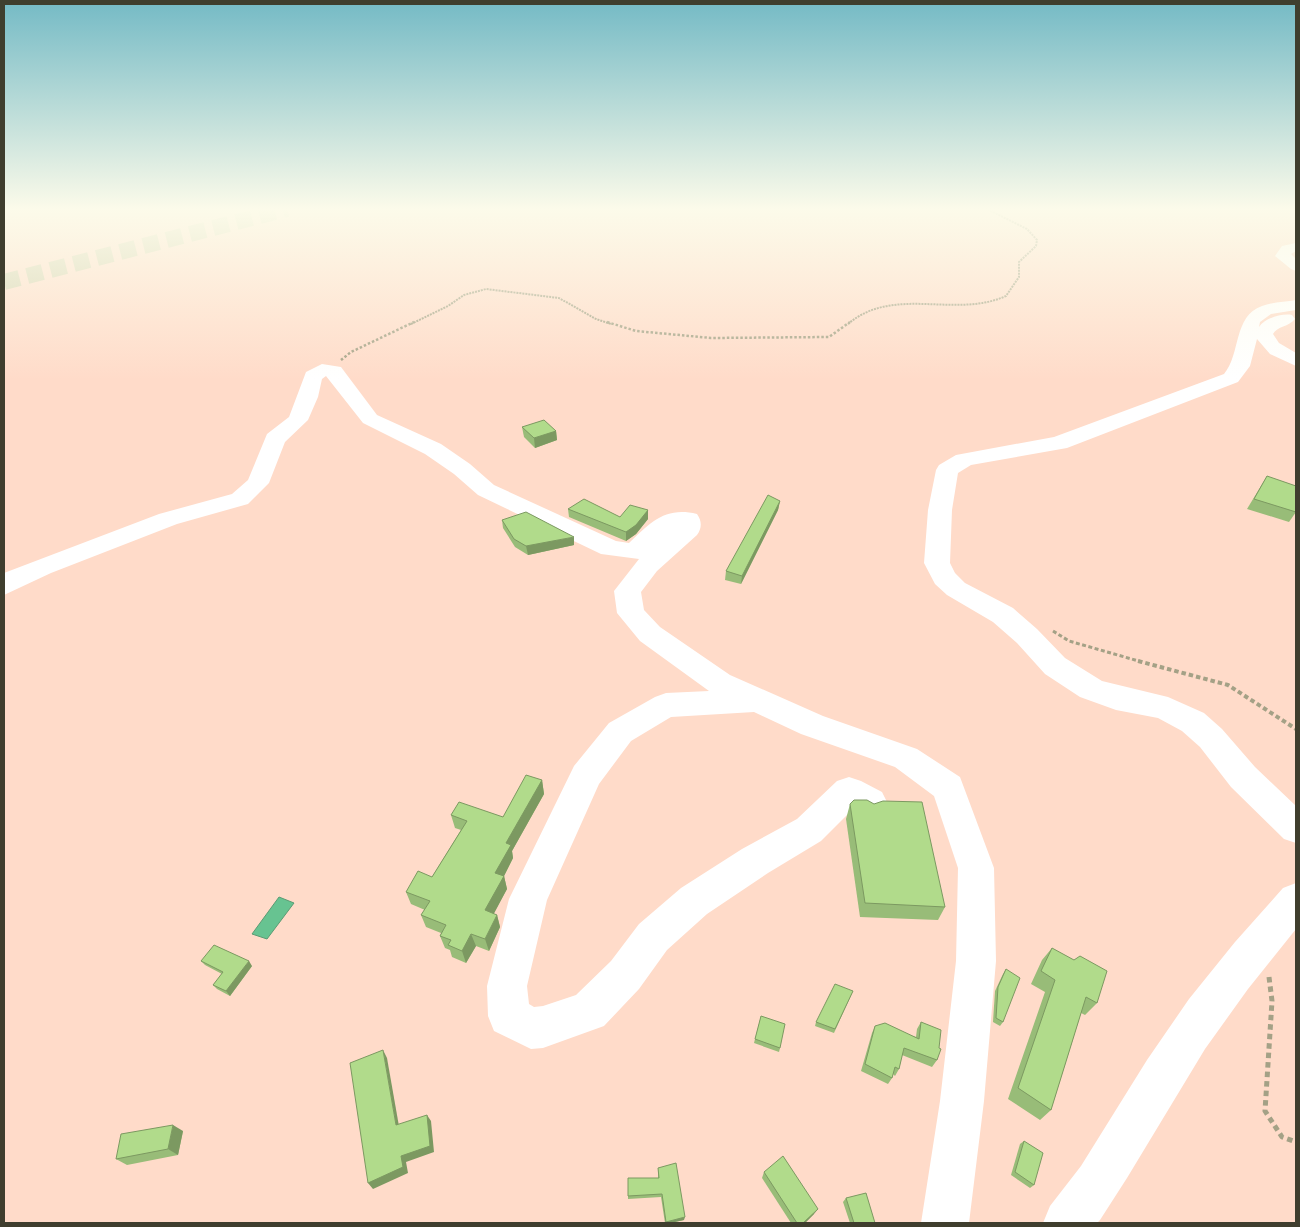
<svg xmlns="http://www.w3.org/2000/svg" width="1300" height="1227" viewBox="0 0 1300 1227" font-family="'PT Sans Narrow',sans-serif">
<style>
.green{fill:#ffdbc9}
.water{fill:#67c391;stroke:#5b9b73}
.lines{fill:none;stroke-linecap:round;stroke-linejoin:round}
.highway-tunnel{stroke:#d4d1b0;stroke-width:16;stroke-dasharray:16 8;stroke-linecap:butt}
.path-far4{stroke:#a4a186;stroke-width:2;stroke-dasharray:2 1;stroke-linecap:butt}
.path-far3{stroke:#a4a186;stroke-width:2.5;stroke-dasharray:2.5 2;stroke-linecap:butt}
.path-far2{stroke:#a4a186;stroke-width:3;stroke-dasharray:4 2.5;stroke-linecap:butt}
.path-far1{stroke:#a4a186;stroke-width:4;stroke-dasharray:4.5 3;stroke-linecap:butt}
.path{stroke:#a4a186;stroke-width:5;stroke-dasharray:5.5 4;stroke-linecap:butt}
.minor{fill:#fff;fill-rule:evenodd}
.wall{fill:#98bc78}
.shaded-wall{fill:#7c9961}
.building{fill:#b1db8b;stroke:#7c9961}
</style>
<rect width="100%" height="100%" fill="#f9f6d0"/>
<rect class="green" x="4" y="209" width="1292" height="1014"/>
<polygon class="water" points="279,897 294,903 267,939 252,934"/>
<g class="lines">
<polyline class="highway-tunnel" points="4,282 287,209"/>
<g class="path-far4">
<polyline points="411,324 448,306 464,295 486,289 559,298 596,319 611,324"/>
<path d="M848,324C894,285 955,319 1006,296L1019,277V262L1036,246L1037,240L1027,229L987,209"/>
</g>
<g class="path-far3">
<polyline points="607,322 636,331 711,338 829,337 850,322"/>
<polyline points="341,360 351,352 414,322"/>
</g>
<polyline class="path-far2" points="1053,631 1069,641 1142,662"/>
<polyline class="path-far1" points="1138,661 1228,685 1296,729"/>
<polyline class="path" points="1269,977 1272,1001 1265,1111 1282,1137 1296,1142"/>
<g class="minor">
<polygon points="1296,243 1296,251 1291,254 1296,259 1296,271 1291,269 1275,256 1282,246"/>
<path d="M1296,300V310L1271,314L1260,322L1259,327C1265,318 1282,313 1292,315L1295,319C1289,327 1277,326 1273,334L1279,343L1296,353V366L1270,354L1257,339L1250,366L1238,382L1067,448L971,465L958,473L952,510L950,563L955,573L965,583L1013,608L1037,629L1065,658L1102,681L1168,697L1204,713L1222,729L1255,767L1296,806V843L1284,839L1231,787L1200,747L1182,731L1158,718L1116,710L1080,697L1045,674L1017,643L993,622L947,595L935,584L924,563L928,510L936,470L939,465L956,455L1054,437L1224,374C1241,354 1233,316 1262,306C1272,302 1285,302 1296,300Z"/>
<path d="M322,364L341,367L377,415L441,444L470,464L494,485L616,541L629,543C650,523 665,506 697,514C702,521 702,528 697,535L657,571L641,592L644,610L660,627L730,675L823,716L917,749L960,777L994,868L996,961L984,1101L969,1223H921L940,1101L956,961L958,868L934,796L895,767L801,734L754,712L671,717L631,741L599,784L547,900L527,986L529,1004L534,1007L543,1006L576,995L611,961L639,924L681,888L742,849L797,819L837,781L849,777L861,781L882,792L887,802L882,812L870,817L853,809L821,841L768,873L707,914L667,950L639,989L604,1026L543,1048L531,1049L494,1031L488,1016L487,986L509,899L574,766L609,723L655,697L666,693L709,691L640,641L617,613L614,591L639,559L601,554L478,495L454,474L425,454L363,423L326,376L322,379L318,397L308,420L285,442L269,483L248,504L177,524L51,573L4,595V573L159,514L232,494L248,480L267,434L289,417L306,372Z"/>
<polygon points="1296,883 1296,929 1248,989 1205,1049 1127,1178 1100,1220 1097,1223 1043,1223 1050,1206 1081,1166 1147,1060 1189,999 1235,942 1283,888"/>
</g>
</g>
<g class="wall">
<polygon points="522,427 556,431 557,440 535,448 524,437"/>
<polygon points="1267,476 1296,512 1289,522 1247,509"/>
<polygon points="780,501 778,510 741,584 725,580 726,571"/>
<polygon points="568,509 620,517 648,519 636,534 626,541 569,517"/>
<polygon points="502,520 574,545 528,555 515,547 503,528"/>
<polygon points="542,780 544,794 512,851 513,858 504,876 507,889 493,914 497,915 500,927 489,951 476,946 466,963 452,957 450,950 445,948 440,936 441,933 426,927 421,915 425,910 411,904 406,892 432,877 461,830 455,828 451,815 503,817"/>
<polygon points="850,804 945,907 938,920 860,917 846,819"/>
<polygon points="1052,948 1097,1003 1085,1015 1081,1013 1051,1110 1040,1120 1008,1099 1045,992 1031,984 1042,960"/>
<polygon points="201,961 252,966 230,996 217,989 213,985 222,974 205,965"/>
<polygon points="1006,969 1003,1022 1000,1026 993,1022 995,991 1003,974"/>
<polygon points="853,991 834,1033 815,1026 816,1022"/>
<polygon points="761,1016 780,1048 779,1052 754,1043"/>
<polygon points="921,1022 937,1060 932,1067 902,1055 899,1069 895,1076 893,1074 892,1078 888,1084 861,1071 872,1033 875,1026 916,1037 917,1029"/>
<polygon points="183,1131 178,1155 127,1165 116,1159"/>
<polygon points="1024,1141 1034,1185 1030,1188 1011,1175 1020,1144"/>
<polygon points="658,1168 684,1220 670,1223 665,1223 661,1197 628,1199 628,1196 658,1178"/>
<polygon points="764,1172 814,1214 805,1223 791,1223 762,1178"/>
<polygon points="846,1198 875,1223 850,1223 843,1202"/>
</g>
<g class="shaded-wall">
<polygon points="556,431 557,440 535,448 534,438"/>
<polygon points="780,501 778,510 741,584 742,576"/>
<polygon points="648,510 648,519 636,534 626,541 626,532"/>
<polygon points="574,537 574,545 528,555 526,546"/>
<polygon points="542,780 544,794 512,851 513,858 504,876 507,889 489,923 485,910 495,873 506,843"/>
<polygon points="497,915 500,927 489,951 485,939"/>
<polygon points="471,934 476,946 466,963 462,951"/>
<polygon points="249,961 252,966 230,996 226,991"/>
<polygon points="383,1050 387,1058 400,1132 396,1125"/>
<polygon points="427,1115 431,1121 434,1152 406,1162 408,1173 373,1189 368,1183 401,1156"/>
<polygon points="173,1125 183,1131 178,1155 168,1149"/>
<polygon points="818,1209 814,1214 805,1223 803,1223"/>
<polygon points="685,1217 684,1220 670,1223 666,1223 666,1222"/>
</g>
<g class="building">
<polygon points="544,420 556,431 534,438 522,427"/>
<polygon points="1267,476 1296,486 1296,512 1254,499"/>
<polygon points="768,495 780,501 742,576 726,571"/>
<polygon points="584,499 620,517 630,505 648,510 636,525 626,532 568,509"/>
<polygon points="526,512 574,537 526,546 514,539 502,520"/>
<polygon points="526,775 542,780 506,843 511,845 495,873 504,876 485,910 497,915 485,939 471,934 462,951 448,945 451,940 440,936 446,925 421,915 430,901 406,892 418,871 432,877 467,821 451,815 459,802 503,817"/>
<polygon points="854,800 867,800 874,804 883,801 922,802 945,907 865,903 850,804"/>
<polygon points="214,945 249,961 226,991 213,985 223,972 201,961"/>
<polygon points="1052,948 1074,960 1080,956 1107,971 1097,1003 1086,997 1051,1110 1018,1088 1055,980 1041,971"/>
<polygon points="1006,969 1020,978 1003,1022 996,1018 998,987"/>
<polygon points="835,984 853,991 835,1029 816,1022"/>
<polygon points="761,1016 785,1024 780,1048 755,1039"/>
<polygon points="921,1022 941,1030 939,1048 941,1049 937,1060 904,1048 899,1069 895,1067 892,1078 865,1064 875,1026 885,1023 919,1039"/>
<polygon points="383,1050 396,1125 427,1115 430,1146 401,1156 403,1167 368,1183 350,1063"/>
<polygon points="173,1125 168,1149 116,1159 121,1134"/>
<polygon points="1024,1141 1043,1153 1034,1185 1015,1172"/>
<polygon points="783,1156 818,1209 803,1223 797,1223 764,1172"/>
<polygon points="676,1163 685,1217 666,1222 662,1194 628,1196 628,1178 659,1178 658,1168"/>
<polygon points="866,1193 875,1223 854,1223 846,1198"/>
</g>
<linearGradient id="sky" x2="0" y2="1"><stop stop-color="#74bac5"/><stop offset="0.55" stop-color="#fcfbea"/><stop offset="1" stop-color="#fcfbea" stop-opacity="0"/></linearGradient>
<rect width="1300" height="380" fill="url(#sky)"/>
<rect width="1300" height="1227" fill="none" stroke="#3f3e2e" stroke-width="10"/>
</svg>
